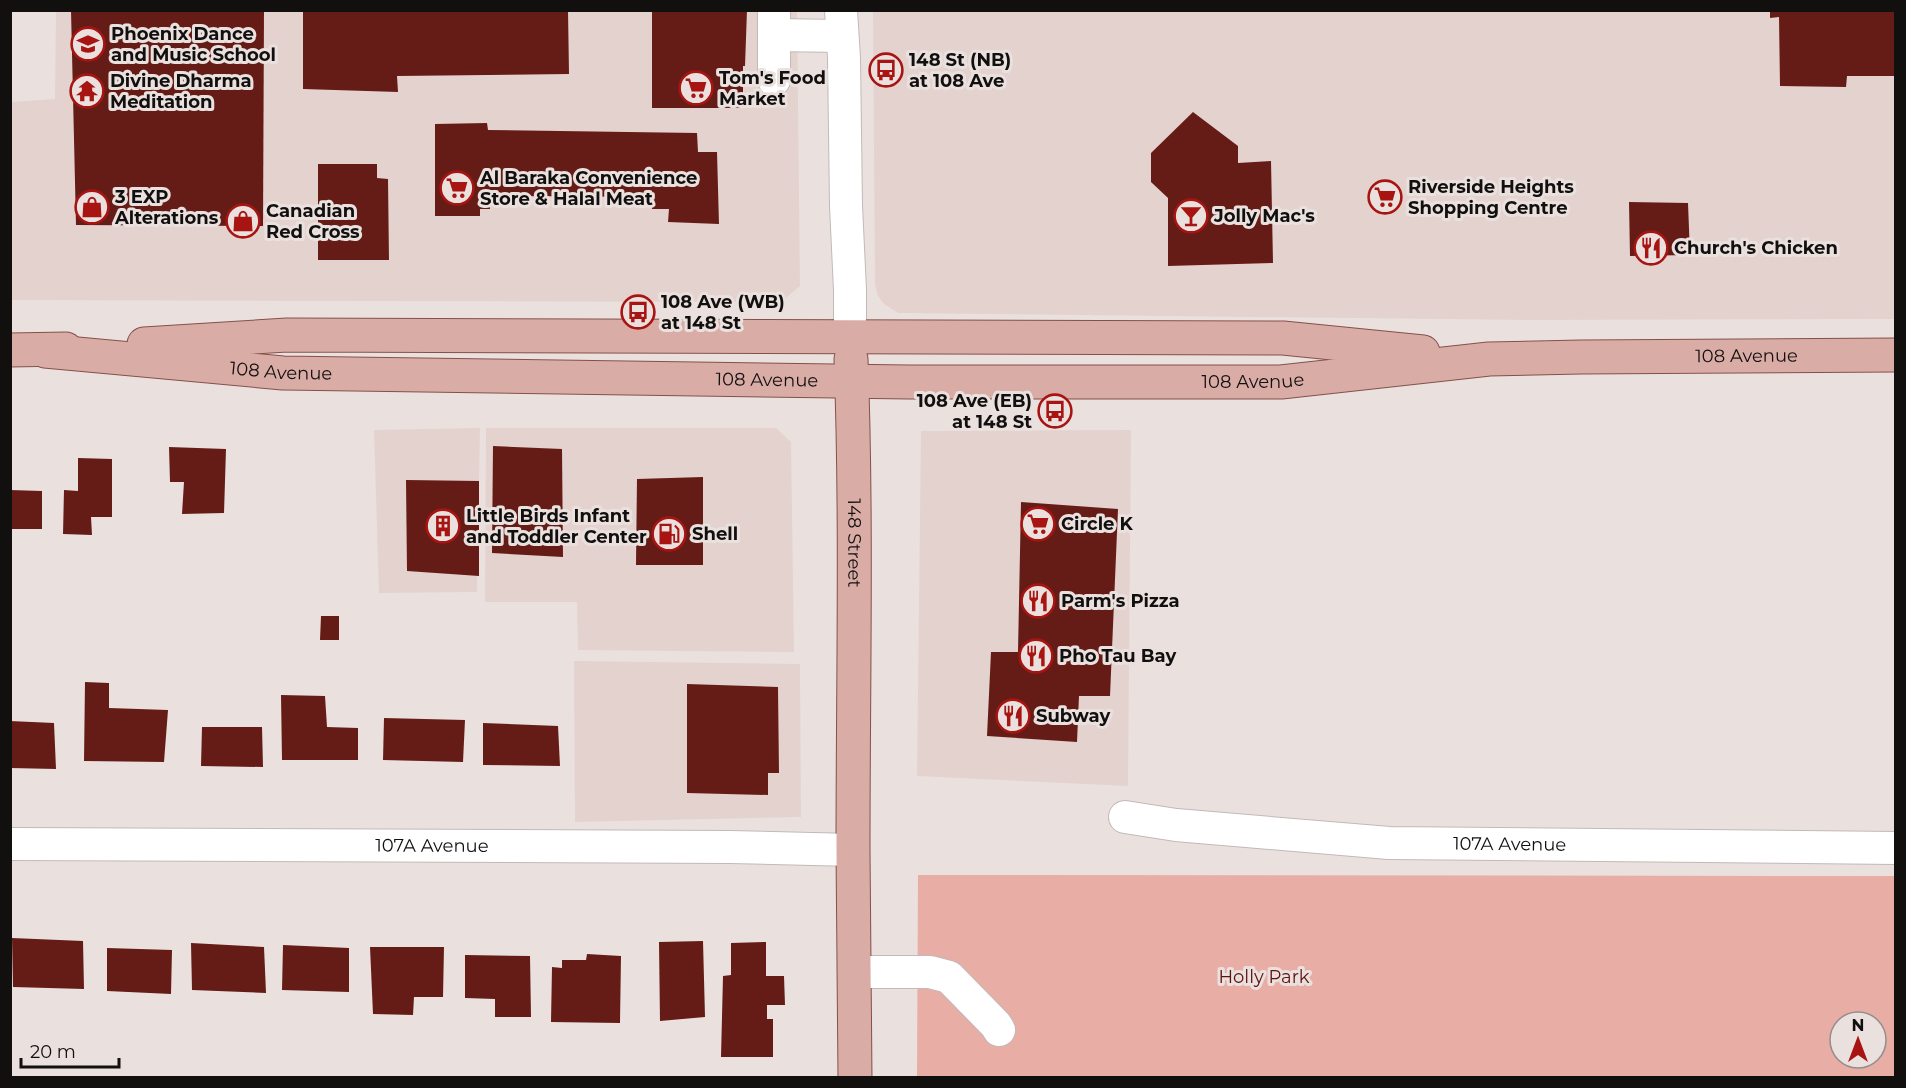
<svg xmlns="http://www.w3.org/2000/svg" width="1906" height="1088" viewBox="0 0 1906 1088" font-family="Montserrat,sans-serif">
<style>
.built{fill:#e4d2cf}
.green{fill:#e8ada4;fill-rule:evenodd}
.building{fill:#661c16}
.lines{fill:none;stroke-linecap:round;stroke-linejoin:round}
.minor-casing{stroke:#c2b9b8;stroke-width:34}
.major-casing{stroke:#84514a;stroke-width:35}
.minor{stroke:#fff;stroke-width:32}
.major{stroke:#daaca6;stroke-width:33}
.labels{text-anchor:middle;stroke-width:6;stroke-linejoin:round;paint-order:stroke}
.poi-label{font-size:18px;font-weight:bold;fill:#120f0f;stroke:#eae1df;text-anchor:start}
.street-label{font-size:18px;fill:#120f0f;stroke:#eae1df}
.park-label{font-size:18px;fill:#5e110d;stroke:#eae1df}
</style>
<rect width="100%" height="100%" fill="#eae1df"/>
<g class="built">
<polygon points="56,11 797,11 800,286 781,302 11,300 10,102 55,99"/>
<polygon points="873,11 1895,11 1895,319 1532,320 898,313 884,304 878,296 875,285"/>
<polygon points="480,428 477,592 379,593 374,430"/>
<polygon points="486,428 776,428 791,442 794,652 578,650 577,602 485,602"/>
<polygon points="1131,430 1128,786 917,776 921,431"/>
<polygon points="574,661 800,664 801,817 575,822"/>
</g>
<path class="green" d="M918,875L1895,876V1077L917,1078ZM1840,1022H1876V1058H1840Z"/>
<g class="building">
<polygon points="71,10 264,10 263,226 76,225"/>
<polygon points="303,10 568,10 569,74 397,76 398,92 303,89"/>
<polygon points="652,10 747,10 745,66 743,66 743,108 652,108"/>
<polygon points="1770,10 1896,10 1896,76 1847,76 1846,87 1780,86 1779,17 1770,18"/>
<polygon points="1193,112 1238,146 1238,163 1271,161 1273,263 1168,266 1168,198 1151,182 1151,153"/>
<polygon points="487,123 488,130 697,133 698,152 717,152 719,224 668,222 669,209 652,209 652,197 490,196 490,209 480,209 480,216 435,216 435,124"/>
<polygon points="318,164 377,164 377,178 388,179 389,260 318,260"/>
<polygon points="1629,202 1688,203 1690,255 1630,256"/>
<polygon points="493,446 562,449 563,557 492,553"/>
<polygon points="169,447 226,449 224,513 182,514 184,482 170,482"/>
<polygon points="78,458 112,459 112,517 91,517 92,535 63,534 64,490 78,491"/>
<polygon points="703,477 703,565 636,565 637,479"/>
<polygon points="406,480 479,481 479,576 407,571"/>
<polygon points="10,490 42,491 42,529 10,529"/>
<polygon points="1021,502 1118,509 1110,696 1079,696 1077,742 987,736 991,652 1018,652"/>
<polygon points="321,616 339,616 339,640 320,640"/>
<polygon points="85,682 109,683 109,708 168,710 164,762 84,761"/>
<polygon points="687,684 778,687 779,773 768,773 768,795 687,793"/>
<polygon points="281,695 325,696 327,727 358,728 358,760 282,760"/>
<polygon points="384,718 465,720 463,762 383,760"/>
<polygon points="10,721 54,723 56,769 10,768"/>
<polygon points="483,723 558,726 560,766 483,765"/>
<polygon points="202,727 262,727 263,767 201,766"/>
<polygon points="12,938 83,941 84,989 13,987"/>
<polygon points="703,941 705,1017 660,1021 659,942"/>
<polygon points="766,942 766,976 784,976 785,1005 767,1005 767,1019 773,1019 773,1057 721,1057 723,976 731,975 731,943"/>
<polygon points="191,943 264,947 266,993 192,990"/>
<polygon points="283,945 349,948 349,992 282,990"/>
<polygon points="370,947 444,947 443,997 414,997 413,1015 373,1014"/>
<polygon points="107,948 172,950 171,994 107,991"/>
<polygon points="587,954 621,956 620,1023 551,1022 552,967 562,968 562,960 586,960"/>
<polygon points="465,955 530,956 531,1017 495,1017 495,999 465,998"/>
</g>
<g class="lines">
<defs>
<g id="minor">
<polyline points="774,10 774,80"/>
<polyline points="841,10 844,58 846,206 850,290 850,336"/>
<polyline points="774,35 842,36"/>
<path id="s1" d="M1125,817L1176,825L1389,843L1896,848"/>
<path id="s2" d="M10,844L730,847L853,850"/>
<polyline points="854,972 930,972 949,977 996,1025 999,1030"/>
</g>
<g id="major">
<polyline points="144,344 287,335 1283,338 1423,352"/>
<polyline points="10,350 66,349"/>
<path id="s3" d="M45,351L283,373L909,382H1281L1489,359L1581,357L1896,355"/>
<path id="s4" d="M851,359C857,523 853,686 853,850C853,926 854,1002 855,1078"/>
</g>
</defs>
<use href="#minor" class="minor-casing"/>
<use href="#major" class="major-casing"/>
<use href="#minor" class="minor"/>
<use href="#major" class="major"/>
</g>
<defs>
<symbol id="school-ring" viewBox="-11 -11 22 22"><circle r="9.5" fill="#eae1df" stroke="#a81411" stroke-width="1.5"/><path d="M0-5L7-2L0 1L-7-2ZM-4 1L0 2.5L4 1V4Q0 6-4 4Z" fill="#a81411"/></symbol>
<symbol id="bus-ring" viewBox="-11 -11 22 22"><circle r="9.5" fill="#eae1df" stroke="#a81411" stroke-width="1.5"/><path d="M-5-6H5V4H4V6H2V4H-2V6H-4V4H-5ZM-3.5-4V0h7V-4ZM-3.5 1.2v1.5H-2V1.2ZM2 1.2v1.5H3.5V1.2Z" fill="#a81411"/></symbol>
<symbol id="supermarket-ring" viewBox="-11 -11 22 22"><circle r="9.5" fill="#eae1df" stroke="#a81411" stroke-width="1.5"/><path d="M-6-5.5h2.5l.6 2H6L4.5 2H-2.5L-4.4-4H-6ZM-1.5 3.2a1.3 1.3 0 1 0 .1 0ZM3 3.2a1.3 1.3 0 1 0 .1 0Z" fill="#a81411"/></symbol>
<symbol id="temple-ring" viewBox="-11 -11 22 22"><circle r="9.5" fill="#eae1df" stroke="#a81411" stroke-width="1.5"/><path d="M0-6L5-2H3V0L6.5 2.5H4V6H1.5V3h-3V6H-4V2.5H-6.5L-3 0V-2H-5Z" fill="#a81411"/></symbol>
<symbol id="shop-ring" viewBox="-11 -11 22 22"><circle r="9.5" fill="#eae1df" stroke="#a81411" stroke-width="1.5"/><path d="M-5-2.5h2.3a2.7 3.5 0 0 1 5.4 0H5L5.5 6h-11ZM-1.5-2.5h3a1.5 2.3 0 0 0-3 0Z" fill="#a81411"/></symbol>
<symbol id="bar-ring" viewBox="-11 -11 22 22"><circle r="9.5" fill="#eae1df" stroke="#a81411" stroke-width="1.5"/><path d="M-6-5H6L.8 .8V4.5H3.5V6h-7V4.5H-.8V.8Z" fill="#a81411"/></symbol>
<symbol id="restaurant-ring" viewBox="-11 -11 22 22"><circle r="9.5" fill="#eae1df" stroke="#a81411" stroke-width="1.5"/><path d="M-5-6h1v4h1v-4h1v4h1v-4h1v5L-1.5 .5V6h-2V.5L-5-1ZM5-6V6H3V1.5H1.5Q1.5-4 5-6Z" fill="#a81411"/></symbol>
<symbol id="building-ring" viewBox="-11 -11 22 22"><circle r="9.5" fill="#eae1df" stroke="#a81411" stroke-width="1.5"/><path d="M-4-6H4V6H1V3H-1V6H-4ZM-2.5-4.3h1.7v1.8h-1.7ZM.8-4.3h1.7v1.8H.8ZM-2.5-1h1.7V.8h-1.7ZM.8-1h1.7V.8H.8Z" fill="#a81411"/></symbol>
<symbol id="fuel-ring" viewBox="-11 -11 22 22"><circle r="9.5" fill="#eae1df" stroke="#a81411" stroke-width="1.5"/><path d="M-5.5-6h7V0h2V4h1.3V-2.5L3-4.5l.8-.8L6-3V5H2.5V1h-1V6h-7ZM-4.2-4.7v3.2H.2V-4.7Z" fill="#a81411"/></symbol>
</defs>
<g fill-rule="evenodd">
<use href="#school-ring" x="69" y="25" width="38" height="38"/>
<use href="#bus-ring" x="867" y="51" width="38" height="38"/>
<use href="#supermarket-ring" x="677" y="69" width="38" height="38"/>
<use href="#temple-ring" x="68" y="72" width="38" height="38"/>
<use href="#supermarket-ring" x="438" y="169" width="38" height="38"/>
<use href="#supermarket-ring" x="1366" y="178" width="38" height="38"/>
<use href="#shop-ring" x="73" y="188" width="38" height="38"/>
<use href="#bar-ring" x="1172" y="197" width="38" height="38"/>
<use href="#shop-ring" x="224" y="202" width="38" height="38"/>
<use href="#restaurant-ring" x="1632" y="229" width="38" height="38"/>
<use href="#bus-ring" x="619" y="293" width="38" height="38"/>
<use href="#bus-ring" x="1036" y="392" width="38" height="38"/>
<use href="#supermarket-ring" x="1019" y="505" width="38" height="38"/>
<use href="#building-ring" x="424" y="507" width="38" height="38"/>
<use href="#fuel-ring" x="650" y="515" width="38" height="38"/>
<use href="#restaurant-ring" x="1019" y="582" width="38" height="38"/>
<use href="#restaurant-ring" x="1017" y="637" width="38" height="38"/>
<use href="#restaurant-ring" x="994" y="697" width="38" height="38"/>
</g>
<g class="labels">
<g class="poi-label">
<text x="111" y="40">Phoenix Dance<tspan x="111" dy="21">and Music School</tspan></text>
<text x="909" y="66">148 St (NB)<tspan x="909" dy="21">at 108 Ave</tspan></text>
<text x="719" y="84">Tom's Food<tspan x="719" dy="21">Market</tspan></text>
<text x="110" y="87">Divine Dharma<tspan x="110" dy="21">Meditation</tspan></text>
<text x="480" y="184">Al Baraka Convenience<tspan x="480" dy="21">Store &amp; Halal Meat</tspan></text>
<text x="1408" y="193">Riverside Heights<tspan x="1408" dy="21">Shopping Centre</tspan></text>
<text x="115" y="203">3 EXP<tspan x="115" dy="21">Alterations</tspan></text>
<text x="266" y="217">Canadian<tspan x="266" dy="21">Red Cross</tspan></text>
<text x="1214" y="222">Jolly Mac's</text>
<text x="1674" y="254">Church's Chicken</text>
<text x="661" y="308">108 Ave (WB)<tspan x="661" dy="21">at 148 St</tspan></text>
<text x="1032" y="407" text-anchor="end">108 Ave (EB)<tspan x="1032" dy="21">at 148 St</tspan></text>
<text x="466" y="522">Little Birds Infant<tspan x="466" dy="21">and Toddler Center</tspan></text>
<text x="1061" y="530">Circle K</text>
<text x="692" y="540">Shell</text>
<text x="1061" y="607">Parm's Pizza</text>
<text x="1059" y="662">Pho Tau Bay</text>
<text x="1036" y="722">Subway</text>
</g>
<g class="street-label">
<text dy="6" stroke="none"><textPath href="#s3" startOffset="1704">108 Avenue</textPath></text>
<text dy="6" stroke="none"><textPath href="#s3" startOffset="237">108 Avenue</textPath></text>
<text dy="6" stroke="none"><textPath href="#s3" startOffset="723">108 Avenue</textPath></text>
<text dy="6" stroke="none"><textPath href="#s3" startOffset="1209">108 Avenue</textPath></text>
<text dy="6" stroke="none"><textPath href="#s4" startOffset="184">148 Street</textPath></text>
<text dy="6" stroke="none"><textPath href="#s1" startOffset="386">107A Avenue</textPath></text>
<text dy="6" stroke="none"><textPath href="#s2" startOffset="422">107A Avenue</textPath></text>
</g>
<g class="park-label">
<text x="1264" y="983">Holly Park</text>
</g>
</g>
<rect width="1906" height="1088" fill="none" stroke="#120f0f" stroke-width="24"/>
<g transform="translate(1858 1040)"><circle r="28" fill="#eae1df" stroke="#948d8c" stroke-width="1.5"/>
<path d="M0-4.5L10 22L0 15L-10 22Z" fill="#a81411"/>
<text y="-9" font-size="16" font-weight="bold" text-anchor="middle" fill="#120f0f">N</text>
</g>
<path d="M21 1058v9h98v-9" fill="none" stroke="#120f0f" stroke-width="3"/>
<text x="30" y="1058" font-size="18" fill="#120f0f" stroke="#eae1df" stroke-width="4.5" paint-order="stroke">20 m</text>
</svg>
